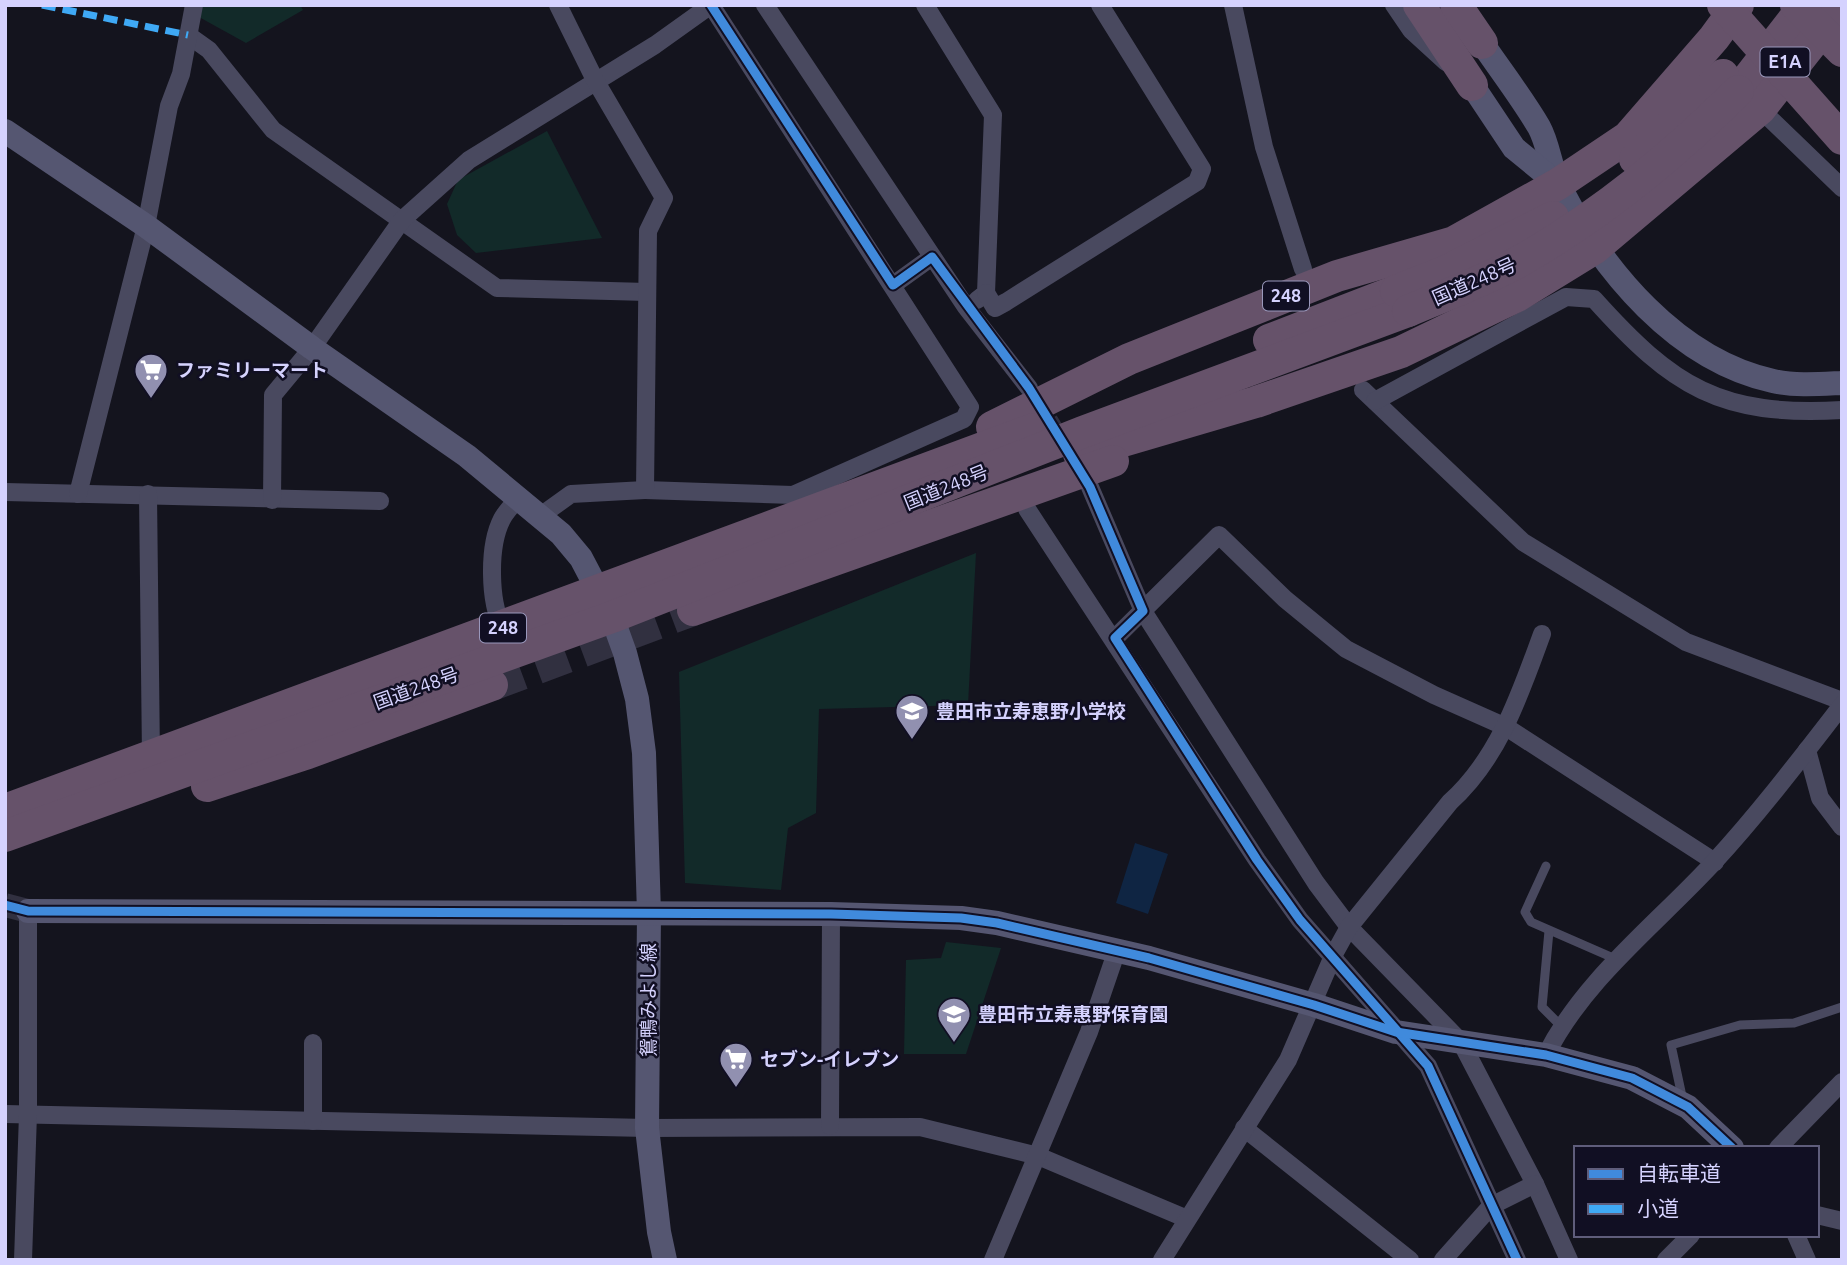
<svg xmlns="http://www.w3.org/2000/svg" width="1847" height="1265" viewBox="0 0 1847 1265" font-family="Ubuntu,'Noto Sans JP',sans-serif">
<style>
.green{fill:#122a29}
.water{fill:#0f2543}
.lines{fill:none;stroke-linecap:round;stroke-linejoin:round}
.street-tunnel{stroke:#313040;stroke-width:18;stroke-dasharray:18 9;stroke-linecap:butt}
.secondary-tunnel{stroke:#313040;stroke-width:24;stroke-dasharray:24 12;stroke-linecap:butt}
.highway-tunnel{stroke:#313040;stroke-width:32;stroke-dasharray:32 16;stroke-linecap:butt}
.lane{stroke:#49495f;stroke-width:9}
.street{stroke:#49495f;stroke-width:18}
.secondary{stroke:#555671;stroke-width:24}
.highway{stroke:#66526a;stroke-width:32}
.highway-bridge{stroke:#66526a;stroke-width:32}
.quiet{stroke:#3fa9f5;stroke-width:7;stroke-dasharray:14 7;stroke-linecap:butt}
.cycleway-casing{stroke:#110f23;stroke-width:13}
.cycleway{stroke:#408adc;stroke-width:9}
.labels{text-anchor:middle;stroke-width:5;stroke-linejoin:round;paint-order:stroke}
.shield{fill:#110f23;stroke:#9a98bc;stroke-width:2}
.shield-label{font-size:18px;font-weight:bold;fill:#d5d2fe}
.street-label{font-size:19px;fill:#d5d2fe;stroke:#110f23}
.poi-label{font-size:19px;font-weight:bold;fill:#d5d2fe;stroke:#110f23;text-anchor:start}
</style>
<rect width="100%" height="100%" fill="#14141e"/>
<g class="green">
<polygon points="201,5 300,5 303,10 246,43 199,17"/>
<polygon points="547,131 602,238 476,253 457,235 447,204 458,180"/>
<polygon points="976,553 968,705 819,709 816,813 788,828 781,890 685,883 679,672"/>
<polygon points="946,942 1001,948 966,1054 904,1054 906,960 941,958"/>
</g>
<polygon class="water" points="1135,843 1168,854 1148,914 1116,903"/>
<g class="lines">
<polyline class="street-tunnel" points="1035,397 1064,445"/>
<polyline class="secondary-tunnel" points="5,905 28,911"/>
<polyline class="highway-tunnel" points="492,685 693,610"/>
<g class="lane">
<polyline points="1546,866 1525,912 1531,922 1618,960"/>
<polyline points="1549,931 1542,1007 1561,1026"/>
<polyline points="1683,1101 1671,1045 1740,1025 1794,1023 1842,1007"/>
</g>
<g class="street">
<polyline points="765,5 966,307 1029,388"/>
<polyline points="925,5 993,115 986,293 977,300"/>
<polyline points="1233,5 1264,147 1303,269"/>
<polyline points="1394,5 1411,30 1446,62"/>
<polyline points="188,35 209,50 273,130 497,288 647,292"/>
<polyline points="1760,109 1842,188"/>
<polyline points="893,285 932,257"/>
<polyline points="986,293 995,308 1006,302 1197,182 1202,169 1100,5"/>
<polyline points="1363,390 1523,542 1686,642 1842,701"/>
<path d="M1375,401L1566,297L1594,299C1673,387 1720,417 1842,410"/>
<polyline points="1090,487 1143,611 1316,883 1349,927 1461,1042 1535,1184 1569,1260"/>
<polyline points="5,492 380,501"/>
<polyline points="78,494 146,226 169,106 181,74 194,5"/>
<polyline points="148,494 151,758"/>
<polyline points="272,500 273,395 312,348 402,220 469,160 655,45 711,5 970,407 964,419 793,495 645,490"/>
<polyline points="1027,509 1257,860 1300,920 1428,1066 1517,1260"/>
<polyline points="539,517 571,494 645,490 648,231 664,198 595,80 558,5"/>
<path d="M503,628C489,602 488,546 502,519C506,511 514,504 519,496"/>
<polyline points="1115,638 1219,535 1285,599 1346,649 1434,695 1506,727 1715,862"/>
<polyline points="1807,750 1820,798 1842,827"/>
<path d="M1546,1055C1584,979 1657,924 1714,862C1759,813 1801,758 1842,705"/>
<polyline points="5,1114 647,1128 920,1127 1038,1156 1185,1218"/>
<polyline points="313,1121 313,1043"/>
<polyline points="830,1126 831,914"/>
<polyline points="1244,1128 1410,1260"/>
<polyline points="1778,1148 1842,1082"/>
<polyline points="1817,1215 1842,1221"/>
<polyline points="1796,1235 1807,1260"/>
<polyline points="23,1260 28,1114 28,911"/>
<polyline points="993,1260 1089,1032 1117,950"/>
<path d="M1162,1260L1288,1060L1333,956L1349,927L1450,802C1499,758 1520,694 1542,634"/>
<polyline points="1443,1260 1491,1206 1535,1184"/>
<polyline points="1666,1260 1691,1235"/>
</g>
<g class="secondary">
<path d="M1482,43C1501,71 1522,98 1539,127C1549,145 1550,168 1560,187C1603,271 1677,360 1773,381C1795,386 1820,384 1842,383"/>
<polyline points="1472,85 1514,148 1558,184"/>
<polyline points="5,131 146,226 312,348 467,456 561,534 581,558 612,617 625,653 637,699 644,753 649,913 647,1128 659,1232 665,1260"/>
<polyline points="28,911 831,914 961,918 997,923 1149,958 1314,1005 1396,1032 1546,1055 1632,1078 1688,1107 1732,1148"/>
</g>
<g class="highway">
<polyline points="1419,5 1472,85"/>
<polyline points="1456,5 1482,43"/>
<polyline points="1738,91 1805,5"/>
<polyline points="1269,340 1396,291"/>
<polyline points="992,427 1129,359 1337,276 1454,242 1558,184 1628,137 1714,38 1738,5"/>
<polyline points="1079,454 1256,402 1401,352 1517,296 1595,248 1760,109 1842,5"/>
<polyline points="693,610 1113,461"/>
<polyline points="207,786 308,753 492,685"/>
<polyline points="5,810 1034,429"/>
<polyline points="5,836 612,617 1083,432 1408,311"/>
</g>
<g class="highway-bridge">
<polyline points="1723,5 1842,139"/>
<polyline points="1796,5 1842,51"/>
<polyline points="1635,159 1723,75"/>
<polyline points="1396,291 1444,272 1553,217"/>
<path d="M1408,311C1445,295 1485,281 1520,261C1601,215 1672,157 1738,91"/>
</g>
<polyline class="quiet" points="42,5 188,35"/>
<defs>
<g id="cycleway">
<polyline points="711,5 893,285 932,257 1029,388 1090,487 1143,611 1115,638 1257,860 1300,920 1428,1066 1517,1260"/>
<polyline points="5,905 28,911 831,914 961,918 997,923 1149,958 1314,1005 1396,1032 1546,1055 1632,1078 1688,1107 1732,1148"/>
</g>
</defs>
<use href="#cycleway" class="cycleway-casing"/>
<use href="#cycleway" class="cycleway"/>
</g>
<defs>
<symbol id="supermarket-pin" viewBox="-11 -11 22 30"><path d="M0 17L-7.5 6A9.5 9.5 0 1 1 7.5 6Z" fill="#9190b0" stroke="#110f23"/><path d="M-6-5.5h2.5l.6 2H6L4.5 2H-2.5L-4.4-4H-6ZM-1.5 3.2a1.3 1.3 0 1 0 .1 0ZM3 3.2a1.3 1.3 0 1 0 .1 0Z" fill="#fff"/></symbol>
<symbol id="school-pin" viewBox="-11 -11 22 30"><path d="M0 17L-7.5 6A9.5 9.5 0 1 1 7.5 6Z" fill="#9190b0" stroke="#110f23"/><path d="M0-5L7-2L0 1L-7-2ZM-4 1L0 2.5L4 1V4Q0 6-4 4Z" fill="#fff"/></symbol>
</defs>
<g fill-rule="evenodd">
<use href="#supermarket-pin" x="132" y="351" width="38" height="52"/>
<use href="#school-pin" x="893" y="692" width="38" height="52"/>
<use href="#school-pin" x="935" y="995" width="38" height="52"/>
<use href="#supermarket-pin" x="717" y="1040" width="38" height="52"/>
</g>
<g class="labels">
<g class="shield">
<rect x="1760.5" y="47.5" width="49" height="29" rx="5"/>
<rect x="1263" y="281.5" width="46" height="29" rx="5"/>
<rect x="480" y="613.5" width="46" height="29" rx="5"/>
</g>
<g class="shield-label">
<text x="1785" y="68">E1A</text>
<text x="1286" y="302">248</text>
<text x="503" y="634">248</text>
</g>
<g class="street-label">
<text transform="translate(1474 281) rotate(-24)" y="7">国道248号</text>
<text transform="translate(946 487) rotate(-22)" y="7">国道248号</text>
<text transform="translate(416 688) rotate(-20)" y="7">国道248号</text>
<text transform="translate(648 1000) rotate(-90)" y="7">鴛鴨みよし線</text>
</g>
<g class="poi-label">
<text x="176" y="377">ファミリーマート</text>
<text x="936" y="718">豊田市立寿恵野小学校</text>
<text x="978" y="1021">豊田市立寿惠野保育園</text>
<text x="760" y="1066">セブン-イレブン</text>
</g>
</g>
<rect width="1847" height="1265" fill="none" stroke="#d5d2fe" stroke-width="14"/>
<rect x="1574" y="1146" width="245" height="91" fill="#110f23" stroke="#5f5d7b" stroke-width="2"/>
<rect x="1588" y="1169" width="35" height="10" fill="#408adc" stroke="#5f5d7b" stroke-width="2"/>
<text x="1637" y="1181" font-size="21" fill="#d5d2fe">自転車道</text>
<rect x="1588" y="1204" width="35" height="10" fill="#3fa9f5" stroke="#5f5d7b" stroke-width="2"/>
<text x="1637" y="1216" font-size="21" fill="#d5d2fe">小道</text>
</svg>
